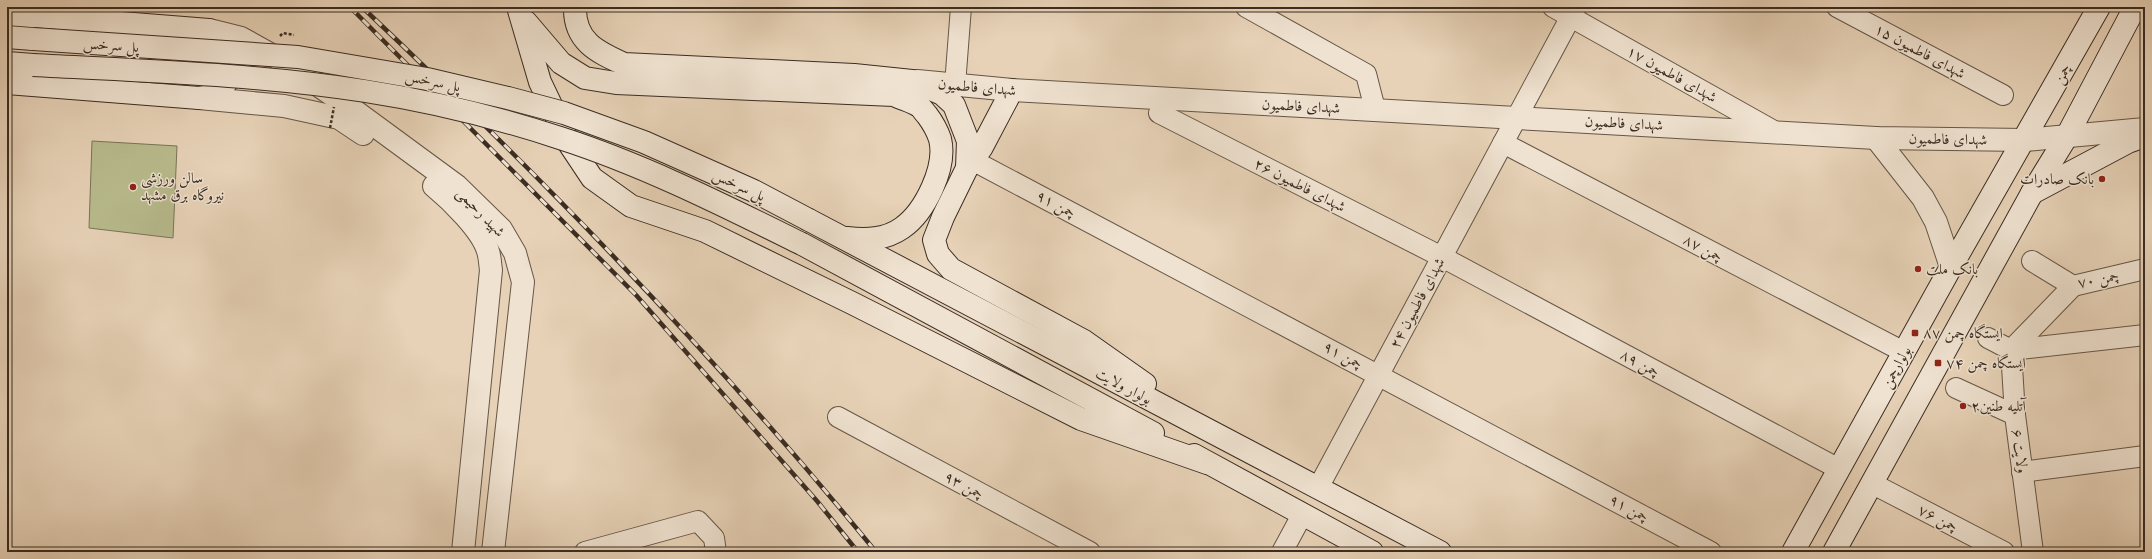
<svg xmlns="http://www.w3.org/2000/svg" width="2152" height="559" viewBox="0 0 2152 559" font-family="Cardo,Amiri,serif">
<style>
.pitch{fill:#b8bb8d;stroke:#7a7458}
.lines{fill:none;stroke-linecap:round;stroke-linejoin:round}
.minor-casing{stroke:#665647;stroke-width:22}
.tertiary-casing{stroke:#665647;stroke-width:24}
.secondary-casing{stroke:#3b2c22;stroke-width:24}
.path{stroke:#3b2c22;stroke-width:2.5;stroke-dasharray:3 2;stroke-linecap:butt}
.minor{stroke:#efe2d0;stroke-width:20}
.tertiary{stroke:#efe2d0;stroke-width:22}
.secondary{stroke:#efe2d0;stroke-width:22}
.rail-casing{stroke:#3b2c22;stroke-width:4.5}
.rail{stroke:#efe2d0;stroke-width:3;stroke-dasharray:9;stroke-linecap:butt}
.secondary-bridge-casing{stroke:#3b2c22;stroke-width:24;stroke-linecap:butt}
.path-bridge{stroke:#3b2c22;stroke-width:2.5;stroke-dasharray:3 2;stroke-linecap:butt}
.secondary-bridge{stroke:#efe2d0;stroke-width:22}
.poi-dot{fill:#8f2418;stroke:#efe2d0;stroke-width:1.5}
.labels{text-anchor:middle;stroke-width:3;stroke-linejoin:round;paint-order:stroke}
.street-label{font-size:15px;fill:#3b2c22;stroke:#efe2d0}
.poi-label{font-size:15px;fill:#3b2c22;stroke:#efe2d0;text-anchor:start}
</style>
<rect width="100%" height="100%" fill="#e7d2b7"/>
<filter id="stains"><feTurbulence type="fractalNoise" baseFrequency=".005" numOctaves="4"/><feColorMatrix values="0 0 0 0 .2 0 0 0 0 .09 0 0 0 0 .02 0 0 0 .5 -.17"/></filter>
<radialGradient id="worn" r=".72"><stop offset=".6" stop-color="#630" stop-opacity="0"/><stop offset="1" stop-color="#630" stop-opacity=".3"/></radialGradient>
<polygon class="pitch" points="92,141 177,146 173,238 89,228"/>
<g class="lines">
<defs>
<g id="minor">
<polyline points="1246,7 1366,74 1375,109"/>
<polyline points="1553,7 1774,131"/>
<polyline points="1837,7 2003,95"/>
<polyline points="955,85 961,7"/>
<polyline points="1159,113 1442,257 1839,469"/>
<polyline points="1503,143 1904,352"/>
<polyline points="974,161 1711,552"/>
<polyline points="2032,261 2073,286 2145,269"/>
<polyline points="1988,338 2011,350"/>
<polyline points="2011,350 2015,415 2033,552"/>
<polyline points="2011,350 2145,335"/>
<polyline points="2011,350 2073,286"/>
<polyline points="1956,388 2015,415"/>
<polyline points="838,417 1090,552"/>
<polyline points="2022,472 2145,456"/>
<polyline points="1873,484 2004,552"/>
<polyline points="1318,488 1576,7"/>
<polyline points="585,552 698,521 714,538 716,552"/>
<polyline points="1282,552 1302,515"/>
</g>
<g id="tertiary">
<polyline points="209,30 241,38 286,63 344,103 457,186 501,229 515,253 523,282 493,552"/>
<polyline points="917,81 1012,90 1876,138 2025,140 2145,129"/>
<polyline points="199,98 284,106 339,118 363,134"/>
<polyline points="1876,138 1923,198 1936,222 1951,267"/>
<path d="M434,186C451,200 482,230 488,251C490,257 490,264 491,270L463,552"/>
</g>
<g id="secondary">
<polyline points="518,7 540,82 570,145 592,178 631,206 705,231 854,304 1081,419 1207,463"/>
<path d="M575,7C574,41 597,52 624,64L854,75L912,81L942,94L954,105L968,141L967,168"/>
<path d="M7,14L209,30C216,35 223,40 228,47C242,71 223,95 199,98L7,83"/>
<path d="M526,22L561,63L585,78L616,83L894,95C902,99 911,101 919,106C922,108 924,112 927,115C933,123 937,130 940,139C947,167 925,212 902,228C885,240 866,240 847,238"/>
<polyline points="7,37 33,39"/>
<polyline points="7,63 33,65"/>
<polyline points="1012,90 982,147 967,168 943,217 934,240 938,254 951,269 1084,341 1145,384"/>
<polyline points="2032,193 2128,142 2145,136"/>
<polyline points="809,220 1440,552"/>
<polyline points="802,244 1153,433"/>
<polyline points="1194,455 1372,552"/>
<polyline points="1793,552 1951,267 2099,7"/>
<polyline points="1834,552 2032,193 2067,136 2135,7"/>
</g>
</defs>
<use href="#minor" class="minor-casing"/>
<use href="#tertiary" class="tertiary-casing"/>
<use href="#secondary" class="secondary-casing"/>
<polyline class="path" points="280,36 283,33 294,35"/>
<use href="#minor" class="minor"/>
<use href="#tertiary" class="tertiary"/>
<use href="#secondary" class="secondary"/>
<defs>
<g id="rail">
<polyline points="350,7 636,295 817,501 858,552"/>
<path d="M362,7C544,179 718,358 876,552"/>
</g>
</defs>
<use href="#rail" class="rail-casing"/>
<use href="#rail" class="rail"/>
<defs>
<g id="secondary-bridge">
<polyline points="33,39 298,57 427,79 508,98 564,113 644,142 754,191 809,220"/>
<path d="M33,65C143,71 255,74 365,91C430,101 496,117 560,138C644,165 723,205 802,244"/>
</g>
</defs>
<use href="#secondary-bridge" class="secondary-bridge-casing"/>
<polyline class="path-bridge" points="330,128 334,107"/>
<use href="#secondary-bridge" class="secondary-bridge"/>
</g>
<g class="poi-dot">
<circle cx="2102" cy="179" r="4"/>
<circle cx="133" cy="187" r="4"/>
<circle cx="1918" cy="269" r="4"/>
<rect x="1911" y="329" width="8" height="8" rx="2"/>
<rect x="1934" y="359" width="8" height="8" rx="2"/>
<circle cx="1963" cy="406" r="4"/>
</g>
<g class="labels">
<g class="street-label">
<text transform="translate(111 45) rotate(4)" y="5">پل سرخس</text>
<text transform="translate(1920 51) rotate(28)" y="5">شهدای فاطمیون ۱۵</text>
<text transform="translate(1672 74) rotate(29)" y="5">شهدای فاطمیون ۱۷</text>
<text transform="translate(2062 74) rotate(-61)" y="5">چمن</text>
<text transform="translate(433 81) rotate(12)" y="5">پل سرخس</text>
<text transform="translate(977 87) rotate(5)" y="5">شهدای فاطمیون</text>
<text transform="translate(1301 106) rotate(3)" y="5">شهدای فاطمیون</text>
<text transform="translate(1624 123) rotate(3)" y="5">شهدای فاطمیون</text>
<text transform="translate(1948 139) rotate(1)" y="5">شهدای فاطمیون</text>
<text transform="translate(739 185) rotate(25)" y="5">پل سرخس</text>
<text transform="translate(1300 185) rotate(27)" y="5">شهدای فاطمیون ۲۶</text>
<text transform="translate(1056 204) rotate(28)" y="5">چمن ۹۱</text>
<text transform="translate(481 212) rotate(46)" y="5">شهید رحیمی</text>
<text transform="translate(1703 248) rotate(28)" y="5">چمن ۸۷</text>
<text transform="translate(2098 279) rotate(-11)" y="5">چمن ۷۰</text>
<text transform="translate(1417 303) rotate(-62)" y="5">شهدای فاطمیون ۲۴</text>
<text transform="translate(1343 355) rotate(28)" y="5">چمن ۹۱</text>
<text transform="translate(1640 363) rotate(28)" y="5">چمن ۸۹</text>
<text transform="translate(1896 367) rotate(-61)" y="5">بولوارچمن</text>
<text transform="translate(1124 386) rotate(28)" y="5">بولوار ولایت</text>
<text transform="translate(2020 451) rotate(82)" y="5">ولایت ۶</text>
<text transform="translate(964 485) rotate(28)" y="5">چمن ۹۳</text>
<text transform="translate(1629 508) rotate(28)" y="5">چمن ۹۱</text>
<text transform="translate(1938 518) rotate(27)" y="5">چمن ۷۶</text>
</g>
<g class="poi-label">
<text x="141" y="183">سالن ورزشی<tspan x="141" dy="17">نیروگاه برق مشهد</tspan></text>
<text x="2094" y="184" text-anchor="end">بانک صادرات</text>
<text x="1926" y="274">بانک ملت</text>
<text x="1923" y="338">ایستگاه چمن ۸۷</text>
<text x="1946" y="368">ایستگاه چمن ۷۴</text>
<text x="1971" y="411">آتلیه طنین۲</text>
</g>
</g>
<rect width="2152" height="559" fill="none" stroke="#e7d2b7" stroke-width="24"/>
<rect x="8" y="8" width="2136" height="543" fill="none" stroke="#3b2c22" stroke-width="2"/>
<rect x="12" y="12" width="2128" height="535" fill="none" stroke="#3b2c22"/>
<rect width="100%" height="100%" filter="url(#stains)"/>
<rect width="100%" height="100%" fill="url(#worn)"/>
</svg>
